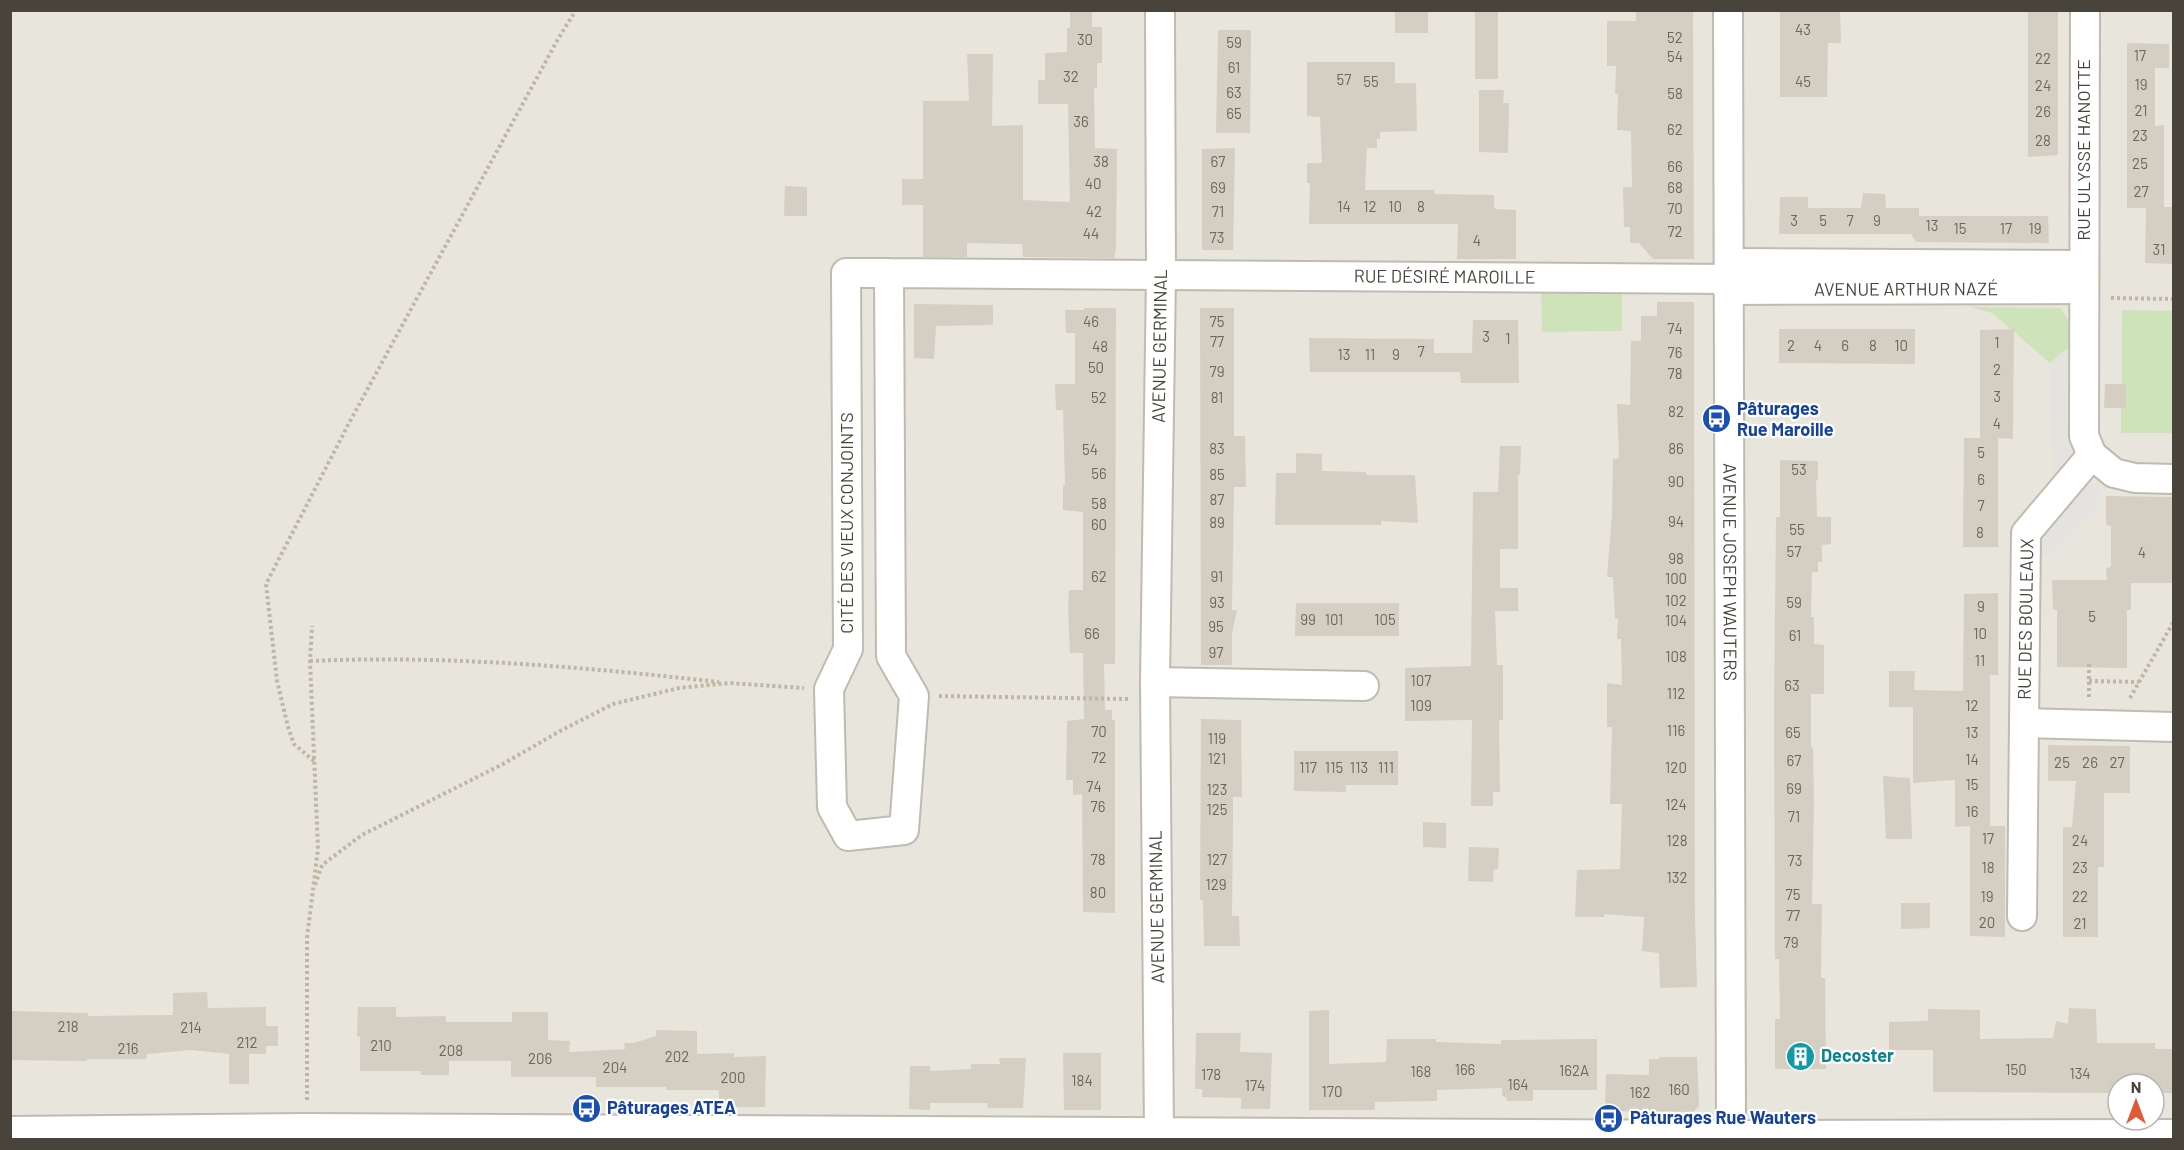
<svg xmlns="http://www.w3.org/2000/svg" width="2184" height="1150" viewBox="0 0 2184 1150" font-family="Barlow,sans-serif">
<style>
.residential{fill:#e8e5dc;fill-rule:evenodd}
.green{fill:#cfe3bb}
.parking{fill:#e4e3e0}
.building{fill:#d5cfc3}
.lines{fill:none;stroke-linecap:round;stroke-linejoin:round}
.minor-casing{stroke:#bfbbb0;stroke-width:32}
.path{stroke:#bfb7a3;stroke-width:4;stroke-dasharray:3 3;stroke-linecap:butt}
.minor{stroke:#fff;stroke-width:28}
.labels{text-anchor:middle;stroke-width:4.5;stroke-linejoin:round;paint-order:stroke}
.number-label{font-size:15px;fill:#6c675d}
.street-label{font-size:18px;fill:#49443b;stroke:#fff}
.transit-label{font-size:18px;font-weight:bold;fill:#164399;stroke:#fff;text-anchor:start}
.culture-label{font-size:18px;font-weight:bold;fill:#0d838f;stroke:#fff;text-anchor:start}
</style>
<rect width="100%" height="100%" fill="#f5f3ed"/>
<path class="residential" d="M10,11H2173V1139H11ZM2118,1084H2154V1120H2118Z"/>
<g class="green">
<polygon points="1541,288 1622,288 1622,331 1542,332"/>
<path d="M1970,307L2060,308C2072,323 2071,328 2070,346L2050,363L1992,313Z"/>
<polygon points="2122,310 2173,311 2173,433 2121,433"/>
</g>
<polygon class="parking" points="2070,346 2070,481 2083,486 2095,482 2100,486 2096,510 2035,565 2034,523 2053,501 2050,363"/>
<g class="building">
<polygon points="1070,10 1092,10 1092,27 1102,27 1102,63 1097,63 1097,88 1094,88 1095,148 1117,149 1116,249 1114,258 1023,257 1022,244 967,243 967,257 923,257 923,205 902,205 902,179 923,179 923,101 969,101 967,54 993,54 992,126 1023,125 1023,200 1070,202 1068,104 1038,104 1038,80 1045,80 1045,53 1067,52 1067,28 1070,28"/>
<rect x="1395" y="10" width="33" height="23"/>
<rect x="1475" y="10" width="23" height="69"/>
<polygon points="1636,10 1693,10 1694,259 1653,259 1639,243 1630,243 1630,227 1624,227 1623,187 1632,187 1631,131 1617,130 1618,94 1615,94 1616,66 1607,66 1607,21 1636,21"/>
<polygon points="1780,10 1840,10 1841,43 1828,43 1827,97 1780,97"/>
<polygon points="2028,10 2058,10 2058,155 2028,157"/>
<polygon points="1218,30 1251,30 1250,133 1216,133"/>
<polygon points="2127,43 2169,44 2169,68 2155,68 2155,126 2164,125 2164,207 2172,207 2172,264 2145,263 2146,208 2127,208"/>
<polygon points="1307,62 1395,62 1395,83 1416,83 1417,131 1380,132 1380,139 1377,139 1377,148 1367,148 1365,190 1434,190 1434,194 1494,195 1494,207 1496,209 1516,210 1516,259 1457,259 1458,224 1309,224 1310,183 1307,183 1307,163 1322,163 1320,117 1307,116"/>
<polygon points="1479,90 1504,90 1503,103 1509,103 1508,153 1479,152"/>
<polygon points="1235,148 1233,250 1202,250 1202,149"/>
<polygon points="785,186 807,187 807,216 784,216"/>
<polygon points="1863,193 1885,194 1886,208 1919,208 1919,216 2048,216 2049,243 1916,242 1911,234 1779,234 1780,197 1808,197 1808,208 1861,208"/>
<polygon points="1657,302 1694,302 1695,918 1697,987 1660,988 1659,953 1642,951 1644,917 1604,914 1604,917 1575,917 1577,870 1620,869 1622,804 1610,804 1612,727 1607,727 1607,683 1622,685 1621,639 1617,639 1618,619 1615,619 1613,577 1607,577 1612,515 1613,459 1619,458 1617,404 1630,405 1631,341 1641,341 1641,316 1657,316"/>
<polygon points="914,304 993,305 993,325 936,326 934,359 914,358"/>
<polygon points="1084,308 1116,308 1115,664 1104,664 1105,710 1112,710 1112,720 1115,720 1115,913 1083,912 1082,794 1073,795 1073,780 1066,780 1067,721 1084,719 1083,653 1070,653 1068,608 1069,590 1083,590 1083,512 1063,510 1063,485 1065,485 1063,410 1056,410 1055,384 1075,384 1075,333 1066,333 1065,310 1084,310"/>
<polygon points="1200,308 1234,308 1234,436 1245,436 1246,487 1234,487 1232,610 1237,610 1232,633 1232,665 1201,665"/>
<polygon points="1473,320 1518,320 1519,383 1461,383 1460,372 1310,372 1309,338 1434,339 1434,353 1472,353"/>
<polygon points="1779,329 1915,329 1915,364 1779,363"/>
<polygon points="2014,329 2013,439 1998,438 1998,547 1963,547 1964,438 1982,438 1980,438 1980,330"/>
<polygon points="2105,384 2126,384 2126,408 2104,408"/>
<polygon points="1500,446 1521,446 1520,475 1518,475 1518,549 1500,549 1500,588 1518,588 1518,611 1495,611 1497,665 1503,665 1503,720 1499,720 1500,792 1493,792 1493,806 1471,806 1472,720 1405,721 1405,668 1471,666 1473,492 1498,492"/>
<polygon points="1296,453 1322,454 1322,471 1366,472 1366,475 1415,475 1418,523 1381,521 1381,525 1275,525 1276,473 1296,473"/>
<polygon points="1780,460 1818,461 1818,480 1816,481 1817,517 1831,517 1831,544 1822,545 1822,562 1818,562 1818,572 1812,572 1811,617 1814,617 1814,644 1824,645 1824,694 1811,694 1811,748 1813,747 1814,802 1812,904 1822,904 1821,978 1825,978 1826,1069 1775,1069 1775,1019 1780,1019 1779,959 1775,959 1774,709 1776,517 1780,517"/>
<polygon points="2106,496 2174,497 2174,583 2131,583 2131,610 2127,610 2127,668 2057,667 2057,610 2053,609 2052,580 2107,580 2106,568 2111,567 2111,526 2106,525"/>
<polygon points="1998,593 1998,675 1990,675 1990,826 1986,826 2005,826 2005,937 1970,936 1970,826 1955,827 1955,780 1913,783 1913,707 1889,707 1889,671 1915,671 1914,690 1963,691 1964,594"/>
<polygon points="1296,603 1399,603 1399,636 1295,636"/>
<polygon points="1201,719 1241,720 1242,797 1233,797 1233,823 1232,916 1239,916 1240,946 1204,946 1203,901 1200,900"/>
<polygon points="2048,745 2130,746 2130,793 2104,793 2104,867 2098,867 2098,937 2063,937 2063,827 2072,827 2076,781 2048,781"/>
<polygon points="1294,751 1398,751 1398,785 1346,785 1346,792 1294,791"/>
<polygon points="1883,776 1910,778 1912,839 1886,839"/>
<polygon points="1423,822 1446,823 1446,848 1423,847"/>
<polygon points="1469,847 1499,848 1498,869 1494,869 1493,882 1468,881"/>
<polygon points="1901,903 1930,903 1930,928 1901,929"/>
<polygon points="207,992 208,1008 266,1007 266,1026 278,1026 278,1046 266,1046 266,1054 249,1054 249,1084 229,1084 229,1054 191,1050 147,1054 146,1059 87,1059 87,1061 10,1060 10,1011 88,1013 88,1016 173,1015 173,993"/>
<polygon points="358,1007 396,1007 396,1017 446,1016 446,1022 512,1022 512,1012 548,1012 548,1040 570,1041 569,1052 625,1049 624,1043 634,1043 656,1036 656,1030 697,1031 697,1054 734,1053 734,1057 766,1056 765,1107 719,1107 719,1090 666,1090 666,1087 596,1087 596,1077 511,1077 511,1061 449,1061 449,1075 421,1075 421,1071 360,1071 360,1037 357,1036"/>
<polygon points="2069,1008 2096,1009 2097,1043 2155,1043 2155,1049 2174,1049 2174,1093 2154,1093 2154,1084 2118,1084 2118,1093 1933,1092 1933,1050 1889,1050 1889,1022 1928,1021 1928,1009 1980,1010 1980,1039 2053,1038 2056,1021 2068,1024"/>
<polygon points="1329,1010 1329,1064 1386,1062 1387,1039 1436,1039 1436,1042 1501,1044 1501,1040 1597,1039 1597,1090 1533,1090 1533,1101 1507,1101 1507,1098 1502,1096 1502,1088 1437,1090 1437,1101 1375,1102 1375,1110 1309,1110 1309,1011"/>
<polygon points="1196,1033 1241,1033 1240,1052 1272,1053 1270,1109 1241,1109 1241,1098 1202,1097 1202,1089 1195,1089"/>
<polygon points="1063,1053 1101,1053 1101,1110 1064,1110"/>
<polygon points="1659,1057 1697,1057 1699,1106 1693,1112 1605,1111 1606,1074 1649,1075 1649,1059 1659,1059"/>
<polygon points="999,1058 1026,1058 1023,1108 988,1108 987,1103 930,1103 930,1110 909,1109 910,1066 930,1066 930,1071 971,1069 971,1064 1000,1064"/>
</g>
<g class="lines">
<defs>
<g id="minor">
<path id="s1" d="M1728,10L1731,1135"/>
<polyline points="2085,10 2084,436 2092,455"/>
<polyline points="1730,263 2084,265"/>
<path id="s2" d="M889,273L891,656L914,696L904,830L848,836L832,807L829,689L848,649L846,273H889L1728,279"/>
<path id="s3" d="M1728,290L2084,289"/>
<polyline points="2092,455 2026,533 2024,723 2174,727"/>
<polyline points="2092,455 2114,473 2135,478 2174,479"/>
<polyline points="1155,682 1364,686"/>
<polyline points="2022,916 2024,723"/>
<polyline points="10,1131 307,1128 1731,1135 2174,1134"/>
<path id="s4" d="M1159,1132L1155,682L1161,275L1160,10"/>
</g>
</defs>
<use href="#minor" class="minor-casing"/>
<g class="path">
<polyline points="2111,298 2174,299"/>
<path d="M310,661C447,655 584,667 719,682"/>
<polyline points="2089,664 2089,699"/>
<polyline points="2089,681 2139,682"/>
<polyline points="939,696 1129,699"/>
<polyline points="2130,698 2174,621"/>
<polyline points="314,761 294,744 288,727 277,681 266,584 348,425 558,39 576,10"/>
<polyline points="315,885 322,865 362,835 503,764 562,730 613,704 679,688 729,683 804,688"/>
<polyline points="307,1100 307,938 318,849 310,661 312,626"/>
</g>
<use href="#minor" class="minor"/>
</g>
<defs>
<symbol id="bus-disc" viewBox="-11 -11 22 22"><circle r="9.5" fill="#1a4fb4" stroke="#fff"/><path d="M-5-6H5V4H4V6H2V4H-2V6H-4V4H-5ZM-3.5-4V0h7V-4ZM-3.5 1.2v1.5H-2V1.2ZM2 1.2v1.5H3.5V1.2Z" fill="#fff"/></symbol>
<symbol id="building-disc" viewBox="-11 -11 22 22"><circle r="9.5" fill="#0f9aa8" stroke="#fff"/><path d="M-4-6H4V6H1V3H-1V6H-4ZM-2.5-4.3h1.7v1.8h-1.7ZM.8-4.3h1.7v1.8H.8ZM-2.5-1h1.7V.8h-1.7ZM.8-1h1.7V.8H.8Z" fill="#fff"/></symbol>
</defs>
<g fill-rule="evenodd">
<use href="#bus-disc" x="1700" y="402" width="33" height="33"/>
<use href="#building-disc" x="1784" y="1040" width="33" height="33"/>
<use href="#bus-disc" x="570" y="1092" width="33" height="33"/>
<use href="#bus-disc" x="1592" y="1102" width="33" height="33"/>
</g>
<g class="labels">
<g class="number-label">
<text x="1803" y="35">43</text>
<text x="1675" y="43">52</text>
<text x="1085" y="45">30</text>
<text x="1234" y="48">59</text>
<text x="2140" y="61">17</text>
<text x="1675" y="62">54</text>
<text x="2043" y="64">22</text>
<text x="1234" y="73">61</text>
<text x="1071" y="82">32</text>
<text x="1344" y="85">57</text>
<text x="1371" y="87">55</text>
<text x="1803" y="87">45</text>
<text x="2141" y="90">19</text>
<text x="2043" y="91">24</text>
<text x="1234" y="98">63</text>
<text x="1675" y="99">58</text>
<text x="2141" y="116">21</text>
<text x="2043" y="117">26</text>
<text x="1234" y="119">65</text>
<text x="1081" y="127">36</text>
<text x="1675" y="135">62</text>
<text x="2140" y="141">23</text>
<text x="2043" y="146">28</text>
<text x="1101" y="167">38</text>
<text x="1218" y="167">67</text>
<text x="2140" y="169">25</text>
<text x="1675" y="172">66</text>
<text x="1093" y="189">40</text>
<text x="1218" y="193">69</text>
<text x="1675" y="193">68</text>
<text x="2141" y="197">27</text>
<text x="1344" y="212">14</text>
<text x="1370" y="212">12</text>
<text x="1395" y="212">10</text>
<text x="1421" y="212">8</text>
<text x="1675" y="214">70</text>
<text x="1094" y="217">42</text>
<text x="1218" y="217">71</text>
<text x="1794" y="226">3</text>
<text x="1823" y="226">5</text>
<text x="1850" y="226">7</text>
<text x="1877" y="226">9</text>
<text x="1932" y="231">13</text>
<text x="1960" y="234">15</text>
<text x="2006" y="234">17</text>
<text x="2035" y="234">19</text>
<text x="1675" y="237">72</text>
<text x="1091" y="239">44</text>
<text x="1217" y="243">73</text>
<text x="1477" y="246">4</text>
<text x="2159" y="255">31</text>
<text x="1091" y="327">46</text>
<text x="1217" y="327">75</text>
<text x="1675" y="334">74</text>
<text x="1486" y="342">3</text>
<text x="1508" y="344">1</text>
<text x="1217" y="347">77</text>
<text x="1997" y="348">1</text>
<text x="1791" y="351">2</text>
<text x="1818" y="351">4</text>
<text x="1845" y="351">6</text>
<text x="1873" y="351">8</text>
<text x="1901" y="351">10</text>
<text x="1100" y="352">48</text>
<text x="1421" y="357">7</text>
<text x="1675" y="358">76</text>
<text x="1344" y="360">13</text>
<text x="1370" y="360">11</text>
<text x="1396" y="360">9</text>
<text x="1096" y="373">50</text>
<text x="1997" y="375">2</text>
<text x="1217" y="377">79</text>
<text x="1675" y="379">78</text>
<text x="1997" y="402">3</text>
<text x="1099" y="403">52</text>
<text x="1217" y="403">81</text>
<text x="1676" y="417">82</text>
<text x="1997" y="429">4</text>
<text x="1217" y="454">83</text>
<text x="1676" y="454">86</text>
<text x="1090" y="455">54</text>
<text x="1981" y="458">5</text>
<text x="1799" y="475">53</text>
<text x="1099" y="479">56</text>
<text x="1217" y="480">85</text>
<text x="1981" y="485">6</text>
<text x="1676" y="487">90</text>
<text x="1217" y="505">87</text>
<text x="1099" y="509">58</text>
<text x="1981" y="511">7</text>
<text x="1676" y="527">94</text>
<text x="1217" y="528">89</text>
<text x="1099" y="530">60</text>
<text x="1797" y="535">55</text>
<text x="1980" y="538">8</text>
<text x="1794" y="557">57</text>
<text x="2142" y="558">4</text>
<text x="1676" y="564">98</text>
<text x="1099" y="582">62</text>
<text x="1217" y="582">91</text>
<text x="1676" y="584">100</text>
<text x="1676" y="606">102</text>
<text x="1217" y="608">93</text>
<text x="1794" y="608">59</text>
<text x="1981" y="612">9</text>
<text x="2092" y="622">5</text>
<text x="1308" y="625">99</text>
<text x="1334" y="625">101</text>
<text x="1385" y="625">105</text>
<text x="1676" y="626">104</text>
<text x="1216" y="632">95</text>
<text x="1092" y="639">66</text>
<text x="1980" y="639">10</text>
<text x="1795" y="641">61</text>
<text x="1216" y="658">97</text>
<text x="1676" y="662">108</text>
<text x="1980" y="666">11</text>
<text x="1421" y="686">107</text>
<text x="1792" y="691">63</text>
<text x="1676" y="699">112</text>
<text x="1421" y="711">109</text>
<text x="1972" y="711">12</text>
<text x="1676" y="736">116</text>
<text x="1099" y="737">70</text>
<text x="1793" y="738">65</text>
<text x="1972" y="738">13</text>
<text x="1217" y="744">119</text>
<text x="1099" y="763">72</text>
<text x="1217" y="764">121</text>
<text x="1972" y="765">14</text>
<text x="1794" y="766">67</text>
<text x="2062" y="768">25</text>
<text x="2090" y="768">26</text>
<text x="2117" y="768">27</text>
<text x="1308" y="773">117</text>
<text x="1334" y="773">115</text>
<text x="1359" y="773">113</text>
<text x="1386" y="773">111</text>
<text x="1676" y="773">120</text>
<text x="1972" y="790">15</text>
<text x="1094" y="792">74</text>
<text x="1794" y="794">69</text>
<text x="1217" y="795">123</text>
<text x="1676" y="810">124</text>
<text x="1098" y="812">76</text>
<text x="1217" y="815">125</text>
<text x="1972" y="817">16</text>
<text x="1794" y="822">71</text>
<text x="1988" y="844">17</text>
<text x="1677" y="846">128</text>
<text x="2080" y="846">24</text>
<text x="1098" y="865">78</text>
<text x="1217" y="865">127</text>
<text x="1795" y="866">73</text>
<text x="1988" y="873">18</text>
<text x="2080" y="873">23</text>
<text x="1677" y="883">132</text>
<text x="1216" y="890">129</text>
<text x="1098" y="898">80</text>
<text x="1793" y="900">75</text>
<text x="1987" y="902">19</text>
<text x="2080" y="902">22</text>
<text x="1793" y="921">77</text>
<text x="1987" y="928">20</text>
<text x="2080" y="929">21</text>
<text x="1791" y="948">79</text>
<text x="68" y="1032">218</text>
<text x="191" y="1033">214</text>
<text x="247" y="1048">212</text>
<text x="381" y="1051">210</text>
<text x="128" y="1054">216</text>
<text x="451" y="1056">208</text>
<text x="677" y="1062">202</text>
<text x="540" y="1064">206</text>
<text x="615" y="1073">204</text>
<text x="1465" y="1075">166</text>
<text x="2016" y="1075">150</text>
<text x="1574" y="1076">162A</text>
<text x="1421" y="1077">168</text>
<text x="2080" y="1079">134</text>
<text x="1211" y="1080">178</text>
<text x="733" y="1083">200</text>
<text x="1082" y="1086">184</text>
<text x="1518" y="1090">164</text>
<text x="1255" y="1091">174</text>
<text x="1679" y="1095">160</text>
<text x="1332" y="1097">170</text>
<text x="1640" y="1098">162</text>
</g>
<g class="street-label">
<text transform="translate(2084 150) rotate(-90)" y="6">RUE ULYSSE HANOTTE</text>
<text dy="6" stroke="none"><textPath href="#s2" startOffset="1790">RUE DÉSIRÉ MAROILLE</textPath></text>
<text dy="6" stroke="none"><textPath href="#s3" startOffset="178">AVENUE ARTHUR NAZÉ</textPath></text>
<text dy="6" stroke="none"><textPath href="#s4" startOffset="786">AVENUE GERMINAL</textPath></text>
<text transform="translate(847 523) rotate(-90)" y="6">CITÉ DES VIEUX CONJOINTS</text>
<text dy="6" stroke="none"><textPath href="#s1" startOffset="562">AVENUE JOSEPH WAUTERS</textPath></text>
<text transform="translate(2026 619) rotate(-89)" y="6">RUE DES BOULEAUX</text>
<text transform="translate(1157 907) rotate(-91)" y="6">AVENUE GERMINAL</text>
</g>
<g class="transit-label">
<text x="1737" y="415">Pâturages<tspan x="1737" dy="21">Rue Maroille</tspan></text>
<text x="607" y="1114">Pâturages ATEA</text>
<text x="1630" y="1124">Pâturages Rue Wauters</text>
</g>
<g class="culture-label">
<text x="1821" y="1062">Decoster</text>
</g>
</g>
<rect width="2184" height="1150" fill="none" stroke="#49443b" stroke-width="24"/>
<g transform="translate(2136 1102)"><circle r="28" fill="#ffffff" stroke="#b6b4b1" stroke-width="1.5"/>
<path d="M0-4.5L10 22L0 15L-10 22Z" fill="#e15b38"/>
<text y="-9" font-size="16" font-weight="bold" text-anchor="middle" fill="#49443b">N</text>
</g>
</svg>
